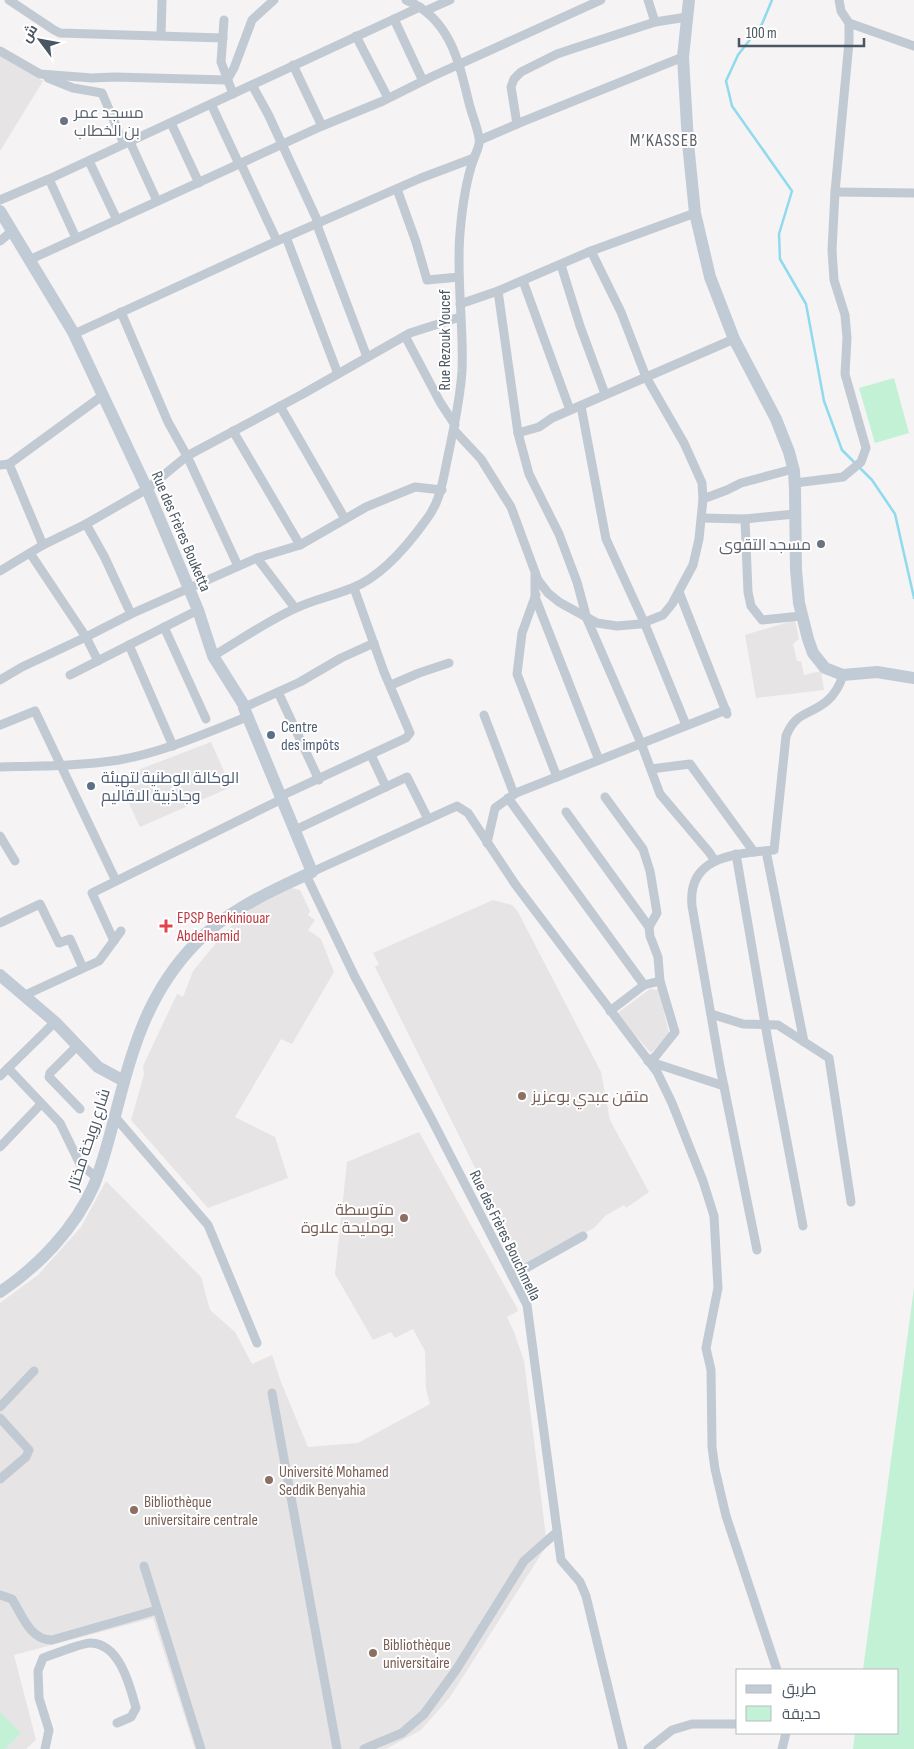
<svg xmlns="http://www.w3.org/2000/svg" width="914" height="1749" viewBox="0 0 914 1749" font-family="'Sofia Sans Condensed',Cairo,sans-serif">
<style>
.education{fill:#e6e4e5}
.green{fill:#c3f1d5}
.lines{fill:none;stroke-linecap:round;stroke-linejoin:round}
.stream{stroke:#90daee;stroke-width:2.5}
.minor{stroke:#c1cad2;stroke-width:9}
.secondary{stroke:#c1cbd6;stroke-width:12}
.worship-dot{fill:#6b7280;stroke:#fff;stroke-width:2}
.service-dot{fill:#5c6f8a;stroke:#fff;stroke-width:2}
.health-dot{fill:#e0444e;stroke:#fff;stroke-width:2}
.education-dot{fill:#8d6e63;stroke:#fff;stroke-width:2}
.labels{text-anchor:middle;stroke-width:4;stroke-linejoin:round;paint-order:stroke}
.worship-label{font-size:16px;fill:#5b616d;stroke:#fff;text-anchor:start}
.street-label{font-size:16px;fill:#4a5661;stroke:#fff}
.service-label{font-size:16px;fill:#4e5e75;stroke:#fff;text-anchor:start}
.health-label{font-size:16px;fill:#be3a42;stroke:#fff;text-anchor:start}
.education-label{font-size:16px;fill:#785e54;stroke:#fff;text-anchor:start}
.neighbourhood-label{font-size:18px;letter-spacing:1px;fill:#5f6368;stroke:#fff}
</style>
<rect width="100%" height="100%" fill="#f5f3f3"/>
<g class="education">
<polygon points="0,56 43,81 0,151"/>
<polygon points="795,620 799,639 793,644 797,661 801,661 804,675 821,671 824,690 756,698 745,635"/>
<polygon points="211,742 231,787 140,827 117,778"/>
<polygon points="292,888 300,890 310,911 308,915 315,920 308,930 321,939 334,972 292,1044 281,1039 235,1117 275,1137 288,1178 208,1208 131,1120 144,1075 143,1066 177,994 183,997 193,971 226,931 252,908"/>
<polygon points="493,900 512,905 518,912 601,1072 610,1120 649,1192 626,1208 624,1205 605,1216 594,1228 519,1267 496,1221 500,1218 375,967 379,964 373,953"/>
<polygon points="650,989 659,990 669,1034 651,1053 616,1014"/>
<polygon points="419,1132 517,1308 518,1311 507,1317 514,1332 524,1361 547,1545 450,1697 421,1730 386,1749 195,1749 153,1618 14,1655 36,1740 26,1749 0,1749 0,1303 38,1275 81,1227 106,1181 201,1277 210,1310 235,1332 252,1364 272,1355 281,1382 308,1447 358,1443 430,1404 426,1389 425,1351 413,1329 395,1338 391,1332 373,1340 335,1274 347,1162"/>
</g>
<g class="green">
<polygon points="894,378 909,433 875,443 859,388"/>
<polygon points="914,1288 914,1749 853,1749 855,1733 898,1733 898,1670 863,1670"/>
<polygon points="0,1712 21,1733 5,1749 0,1749"/>
</g>
<g class="lines">
<polyline class="stream" points="772,0 762,24 738,55 726,81 732,106 792,191 779,234 780,259 806,304 824,401 842,450 872,480 895,514 914,598"/>
<g class="minor">
<polyline points="9,0 54,30 60,33 223,38"/>
<polyline points="648,0 655,22"/>
<polyline points="839,0 841,11 849,23 914,46"/>
<polyline points="425,11 450,0"/>
<polyline points="394,19 423,81"/>
<polyline points="224,20 221,62 233,94"/>
<polyline points="161,35 162,0"/>
<polyline points="356,36 388,98"/>
<polyline points="0,51 40,74 92,78 114,77 227,80 234,68 252,20 274,0"/>
<polyline points="293,65 322,126"/>
<polyline points="48,78 73,88 102,93 124,144"/>
<polyline points="252,85 268,114 319,224"/>
<polyline points="211,104 239,164"/>
<polyline points="171,123 199,183"/>
<polyline points="517,124 511,87 514,79 521,72 557,54 575,48 655,22 687,17"/>
<polyline points="480,140 524,121 683,57"/>
<polyline points="130,142 157,201"/>
<polyline points="89,161 117,220"/>
<polyline points="241,164 277,241"/>
<polyline points="49,179 76,238"/>
<polyline points="397,189 416,242 427,280 459,277"/>
<polyline points="835,192 914,193"/>
<polyline points="0,200 49,179 420,7"/>
<polyline points="317,225 367,357"/>
<polyline points="286,237 338,374"/>
<polyline points="0,241 12,231"/>
<polyline points="29,260 322,126 383,101 431,77 601,0"/>
<polyline points="561,265 580,326 605,394"/>
<polyline points="523,281 570,410"/>
<polyline points="498,291 518,433 529,474 559,534 577,582 587,619 641,743 660,794 709,852 715,861"/>
<polyline points="460,304 498,291 591,251 695,213"/>
<polyline points="121,312 168,422 187,456 238,566"/>
<polyline points="74,334 277,241 421,178 474,158"/>
<polyline points="405,336 440,402 455,425"/>
<polyline points="280,406 345,519"/>
<polyline points="581,406 606,539 644,622 686,725"/>
<polyline points="454,430 481,459 511,507 538,580 548,593 559,602 597,623 617,626 640,624 663,615 672,604 693,565 699,539 703,499 702,483 684,443 646,377 621,312 591,251"/>
<polyline points="233,431 300,545"/>
<polyline points="518,433 539,427 552,418 734,339"/>
<polyline points="9,464 43,545"/>
<polyline points="0,465 9,464 102,396"/>
<polyline points="795,483 843,477 861,462 866,448 845,374 847,338 845,315 834,280 832,250 835,192 849,42 849,23"/>
<polyline points="703,499 727,490 741,483 793,469"/>
<polyline points="702,518 745,519 795,514"/>
<polyline points="745,519 748,592 751,606 762,620 801,616"/>
<polyline points="86,524 104,556 131,614"/>
<polyline points="30,553 86,637 98,661"/>
<polyline points="257,558 295,608"/>
<polyline points="0,571 43,545 86,524 147,489 187,456 301,395 410,333 460,317"/>
<polyline points="535,575 535,597 522,633 517,674 557,777"/>
<polyline points="679,592 727,714"/>
<polyline points="536,595 535,597 599,760"/>
<polyline points="164,627 206,719"/>
<polyline points="129,645 173,746"/>
<path d="M213,656C240,640 266,622 294,609C312,600 333,596 352,588C381,577 408,545 426,520C441,501 443,479 448,456C454,427 460,401 462,371C464,325 456,279 460,233C462,209 465,184 473,161C475,154 481,145 479,138C477,126 472,115 469,103C459,62 450,18 406,0"/>
<polyline points="70,675 198,610"/>
<polyline points="0,680 22,667 86,637 131,614 257,558 300,545 366,507 415,487 442,490"/>
<polyline points="391,685 419,673 449,663"/>
<polyline points="278,692 319,780"/>
<polyline points="245,707 300,682 341,658 374,643"/>
<polyline points="484,715 514,794"/>
<polyline points="0,725 35,711 116,881"/>
<polyline points="371,755 386,787"/>
<path d="M0,767C40,766 80,766 119,760C164,752 206,733 247,717"/>
<polyline points="651,769 690,764 754,852"/>
<polyline points="281,796 406,738 410,733 384,672 354,588"/>
<polyline points="605,797 643,849 650,871 657,913 649,927 650,936 658,957 660,981 675,1032 655,1057 648,1061"/>
<polyline points="508,798 644,985"/>
<polyline points="566,812 649,927"/>
<polyline points="295,830 407,777 428,819"/>
<polyline points="0,836 15,861"/>
<polyline points="487,843 495,808 516,793 726,710"/>
<polyline points="766,851 804,1042"/>
<polyline points="736,854 768,1041 803,1226"/>
<polyline points="312,872 457,806 468,813 515,884 657,1072 672,1103 703,1181 714,1216 718,1288 706,1348 711,1370 712,1447 715,1469 726,1516 777,1670"/>
<polyline points="306,875 355,977 431,1118 527,1305 561,1560 580,1582 586,1596 623,1749"/>
<polyline points="0,923 40,904 59,943 70,939 83,968"/>
<polyline points="114,941 92,893 282,799"/>
<polyline points="23,996 99,961 121,931"/>
<polyline points="610,1011 644,985 660,981"/>
<polyline points="711,1014 743,1024 778,1025 829,1058 851,1202"/>
<polyline points="77,1046 50,1073 49,1077 80,1109"/>
<polyline points="648,1061 724,1086"/>
<polyline points="8,1068 60,1123 80,1164 96,1177"/>
<polyline points="0,1076 55,1022"/>
<polyline points="115,1117 208,1225 257,1343"/>
<polyline points="0,1147 41,1104"/>
<path d="M757,1250L720,1067L692,906C687,855 736,854 774,850L786,736C796,711 809,716 827,701C835,694 840,685 843,675"/>
<polyline points="512,1276 583,1236"/>
<polyline points="272,1393 337,1749"/>
<polyline points="0,1407 34,1371"/>
<polyline points="0,1418 29,1450 26,1457 0,1479"/>
<polyline points="144,1566 201,1749"/>
<path d="M0,1595L12,1599C22,1615 30,1640 52,1640L157,1610"/>
<path d="M45,1749L49,1730L39,1698L38,1671L43,1658C52,1655 84,1642 91,1643C120,1644 130,1686 136,1708L131,1717L117,1723"/>
<polyline points="364,1749 402,1733 424,1714 456,1670 524,1561 557,1532"/>
<polyline points="648,1749 672,1730 692,1724 738,1724"/>
<polyline points="782,1749 786,1733"/>
</g>
<g class="secondary">
<polyline points="689,0 683,57 688,143 695,213 710,277 734,339 776,419 789,452 794,471 795,490 796,570 799,603 808,639 813,653 825,668 843,675 877,672 914,678"/>
<path d="M0,211L73,332L147,489L198,610L213,656L245,707L244,708L312,872C270,892 229,909 196,943C147,993 132,1050 115,1116C109,1139 103,1163 94,1185C75,1228 39,1266 0,1292"/>
<polyline points="0,975 55,1022 98,1067 124,1081"/>
</g>
</g>
<g class="worship-dot">
<circle cx="64" cy="121" r="5"/>
<circle cx="821" cy="544" r="5"/>
</g>
<g class="service-dot">
<circle cx="271" cy="735" r="5"/>
<circle cx="91" cy="786" r="5"/>
</g>
<path class="health-dot" d="M163.5 918.5h5v5h5v5h-5v5h-5v-5h-5v-5h5z"/>
<g class="education-dot">
<circle cx="522" cy="1096" r="5"/>
<circle cx="404" cy="1218" r="5"/>
<circle cx="269" cy="1480" r="5"/>
<circle cx="134" cy="1510" r="5"/>
<circle cx="373" cy="1653" r="5"/>
</g>
<g class="labels">
<g class="worship-label">
<text x="74" y="118">مسجد عمر<tspan x="74" dy="18">بن الخطاب</tspan></text>
<text x="811" y="550" text-anchor="end">مسجد التقوى</text>
</g>
<g class="street-label">
<text transform="translate(444 340) rotate(-90)" y="6">Rue Rezouk Youcef</text>
<text transform="translate(182 531) rotate(67)" y="6">Rue des Frères Bouketta</text>
<text transform="translate(88 1139) rotate(-72)" y="6">شارع رويخة مختار</text>
<text transform="translate(506 1235) rotate(64)" y="6">Rue des Frères Bouchmella</text>
</g>
<g class="service-label">
<text x="281" y="732">Centre<tspan x="281" dy="18">des impôts</tspan></text>
<text x="101" y="783">الوكالة الوطنية لتهيئة<tspan x="101" dy="18">وجاذبية الاقاليم</tspan></text>
</g>
<g class="health-label">
<text x="177" y="923">EPSP Benkiniouar<tspan x="177" dy="18">Abdelhamid</tspan></text>
</g>
<g class="education-label">
<text x="532" y="1102">متقن عبدي بوعزيز</text>
<text x="394" y="1215" text-anchor="end">متوسطة<tspan x="394" dy="18">بومليحة علاوة</tspan></text>
<text x="279" y="1477">Université Mohamed<tspan x="279" dy="18">Seddik Benyahia</tspan></text>
<text x="144" y="1507">Bibliothèque<tspan x="144" dy="18">universitaire centrale</tspan></text>
<text x="383" y="1650">Bibliothèque<tspan x="383" dy="18">universitaire</tspan></text>
</g>
<g class="neighbourhood-label">
<text x="664" y="146">M’KASSEB</text>
</g>
</g>
<rect x="736" y="1669" width="162" height="65" fill="#ffffff" stroke="#b7bbc0"/>
<rect x="746" y="1685" width="25" height="8" fill="#c1cbd6" stroke="#b7bbc0"/>
<text x="782" y="1694" font-size="15" fill="#4a5661">طريق</text>
<rect x="746" y="1706" width="25" height="15" fill="#c3f1d5" stroke="#b7bbc0"/>
<text x="782" y="1719" font-size="15" fill="#4a5661">حديقة</text>
<g transform="translate(40 40) rotate(302)" stroke="#ffffff" stroke-width="4" paint-order="stroke">
<path d="M0-4L9 19L0 12L-9 19Z" fill="#4a5661"/>
<text y="-8" font-size="14" font-weight="bold" text-anchor="middle" fill="#4a5661">ش</text>
</g>
<path d="M739 38v8h125v-8" fill="none" stroke="#4a5661" stroke-width="2.5"/>
<text x="746" y="38" font-size="15" fill="#4a5661" stroke="#ffffff" stroke-width="4" paint-order="stroke">100 m</text>
</svg>
